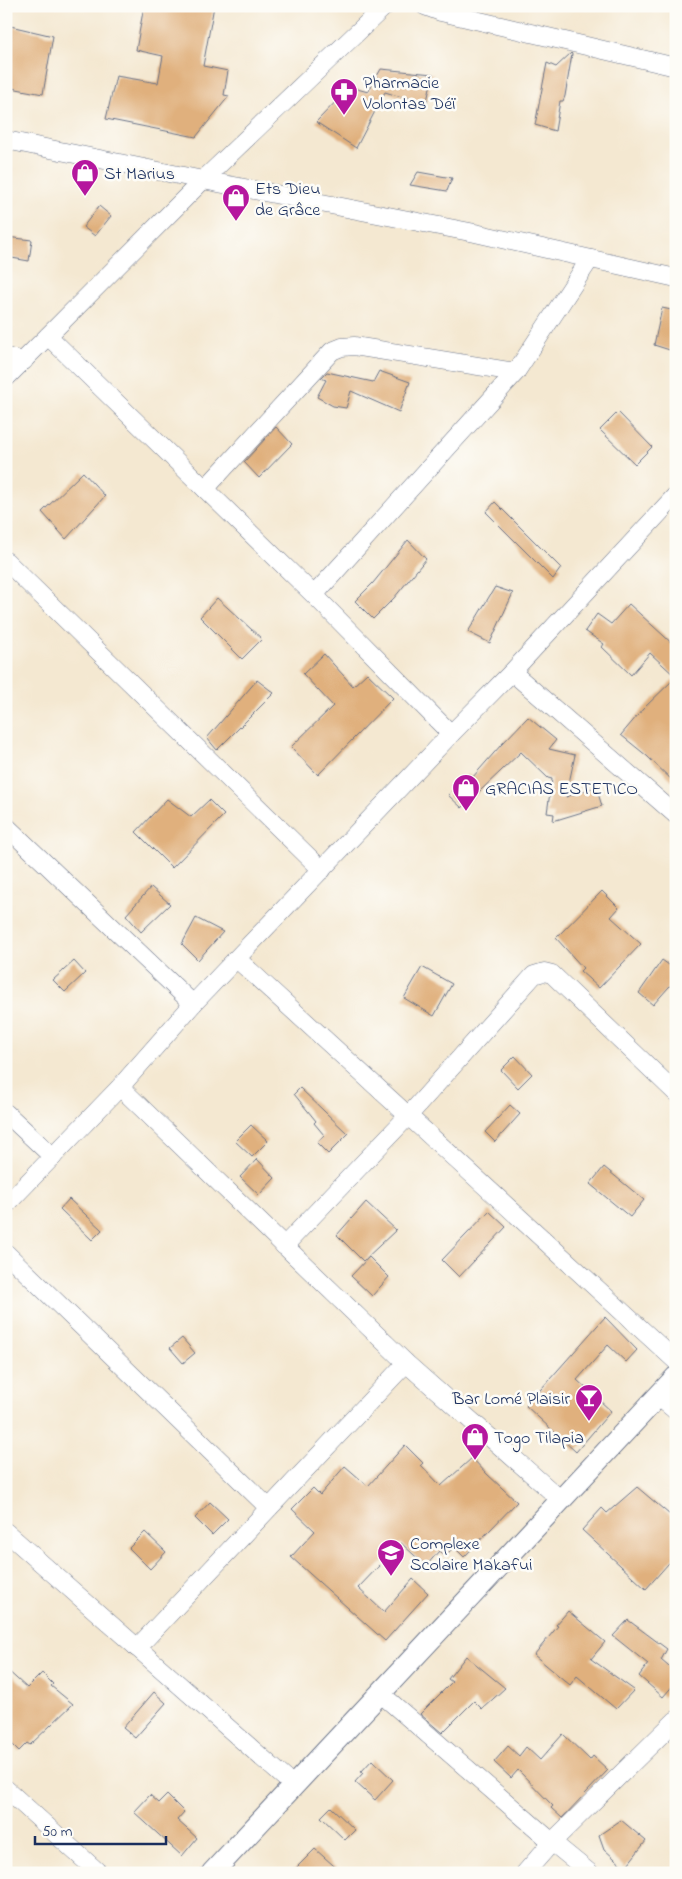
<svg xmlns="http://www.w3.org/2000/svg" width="682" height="1879" viewBox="0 0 682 1879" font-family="'Indie Flower',sans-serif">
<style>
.building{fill:#e0b07d}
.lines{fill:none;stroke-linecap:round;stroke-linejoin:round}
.minor-casing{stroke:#677086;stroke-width:19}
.tertiary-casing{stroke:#677086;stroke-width:23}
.minor{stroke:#fff;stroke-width:18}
.tertiary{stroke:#fff;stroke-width:21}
.labels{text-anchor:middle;stroke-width:5;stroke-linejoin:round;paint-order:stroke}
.poi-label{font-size:18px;fill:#1b2f5e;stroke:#fdfcf7;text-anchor:start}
</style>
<rect width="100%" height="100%" fill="#fdfcf7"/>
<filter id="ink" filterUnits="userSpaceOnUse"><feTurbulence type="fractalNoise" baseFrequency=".02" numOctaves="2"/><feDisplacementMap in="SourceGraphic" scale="10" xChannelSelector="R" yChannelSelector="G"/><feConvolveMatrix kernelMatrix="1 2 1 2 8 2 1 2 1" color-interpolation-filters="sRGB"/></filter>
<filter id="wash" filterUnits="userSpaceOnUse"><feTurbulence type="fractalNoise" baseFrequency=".0096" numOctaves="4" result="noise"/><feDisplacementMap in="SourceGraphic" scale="20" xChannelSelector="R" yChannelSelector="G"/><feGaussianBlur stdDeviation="1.12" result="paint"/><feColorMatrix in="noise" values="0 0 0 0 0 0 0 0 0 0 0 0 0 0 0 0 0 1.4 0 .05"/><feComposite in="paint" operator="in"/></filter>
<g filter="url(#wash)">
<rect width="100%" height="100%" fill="#f4e8d1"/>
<g id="blocks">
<g class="building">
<polygon points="144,6 214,6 203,66 228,71 224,95 229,96 196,137 106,119 116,76 158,83 163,56 136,50"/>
<polygon points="6,25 53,36 43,94 6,87"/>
<polygon points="571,53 572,54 565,96 563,101 560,101 555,131 535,125 547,63 556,67"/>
<polygon points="381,69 433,74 427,101 398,96 385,92 356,148 316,122 350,87 368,92"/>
<polygon points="418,172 452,178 447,191 410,185"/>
<polygon points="99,206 111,216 95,236 83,227"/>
<polygon points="6,237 32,240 29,261 6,257"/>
<polygon points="662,308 676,311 676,352 654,345"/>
<polygon points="379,371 410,382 399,412 351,391 346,408 333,406 317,397 326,380 321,378 327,372 373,382"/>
<polygon points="618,412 652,447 635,464 600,430"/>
<polygon points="276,427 292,444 259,478 244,462"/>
<polygon points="83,472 105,496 66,539 42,512"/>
<polygon points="495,502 561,568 553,579 486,512"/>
<polygon points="408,540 426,559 394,598 373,619 355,601 373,583"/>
<polygon points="495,587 513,593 490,643 468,632"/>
<polygon points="217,598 262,639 242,659 200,617"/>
<polygon points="629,604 676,647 676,784 647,756 621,735 643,709 676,677 650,653 631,675 602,647 604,644 585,631 597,614 611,624"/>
<polygon points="324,654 353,686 367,673 393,698 318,775 291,747 333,706 303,674"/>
<polygon points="257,680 274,693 217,750 207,738"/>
<polygon points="528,717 556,740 549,749 575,755 566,797 596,787 602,806 553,821 554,814 547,813 552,779 548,778 521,752 462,808 448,795 468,774 472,778 501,745"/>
<polygon points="167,799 191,817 209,800 224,815 172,868 136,832"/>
<polygon points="151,887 170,904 141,932 126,915"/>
<polygon points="602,891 619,908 611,917 641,944 599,988 580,971 583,968 556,938"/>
<polygon points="196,918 223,932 198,960 182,944"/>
<polygon points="662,960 676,970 676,979 653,1005 639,993"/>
<polygon points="74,961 85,973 65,992 53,980"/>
<polygon points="422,967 452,984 434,1016 404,998"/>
<polygon points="515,1056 532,1074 518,1088 501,1070"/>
<polygon points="300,1088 348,1134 328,1154 317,1143 324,1135 314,1123 316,1121 294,1094"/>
<polygon points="510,1105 520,1114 495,1142 485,1132"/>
<polygon points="251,1125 268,1141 252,1157 235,1141"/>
<polygon points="257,1159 275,1178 259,1195 240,1177"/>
<polygon points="604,1167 644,1200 630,1217 590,1184"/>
<polygon points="69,1199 102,1230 92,1240 60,1209"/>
<polygon points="366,1202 396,1230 363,1261 337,1235"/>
<polygon points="489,1211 506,1227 459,1277 442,1260"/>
<polygon points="369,1257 389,1277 372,1296 351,1276"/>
<polygon points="605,1317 637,1350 626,1362 608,1345 577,1380 611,1411 576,1452 526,1406"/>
<polygon points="182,1338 195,1353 183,1363 170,1348"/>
<polygon points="405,1445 423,1463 421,1465 441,1486 472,1458 487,1474 517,1502 464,1557 454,1547 445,1556 439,1551 426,1566 401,1543 379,1566 358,1588 384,1612 413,1579 428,1593 385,1641 291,1557 315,1531 292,1509 313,1488 320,1495 345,1466 368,1486"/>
<polygon points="637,1487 676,1520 676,1555 646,1589 582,1530 602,1508 607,1513"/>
<polygon points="210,1502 228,1519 212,1535 195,1518"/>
<polygon points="145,1532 166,1552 150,1569 129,1548"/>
<polygon points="568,1611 605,1642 591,1659 634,1690 616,1709 577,1676 570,1685 534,1655 558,1626 556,1625"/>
<polygon points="628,1620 667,1649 661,1660 676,1673 676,1682 663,1697 639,1676 648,1664 613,1636"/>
<polygon points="466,1656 505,1688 482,1709 474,1701 442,1733 420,1714 452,1682 448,1679"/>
<polygon points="6,1669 27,1688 42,1673 53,1684 51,1686 73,1704 30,1745 27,1743 19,1751 6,1738"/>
<polygon points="154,1692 166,1703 135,1738 123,1728"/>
<polygon points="563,1734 590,1760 593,1756 608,1770 562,1818 551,1808 553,1806 518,1770 511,1778 494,1762 508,1746 519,1756 526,1747 540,1760"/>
<polygon points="372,1760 393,1780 375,1800 355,1782 363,1773 361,1772"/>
<polygon points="150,1795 159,1803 167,1795 184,1812 177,1820 197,1838 182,1856 134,1812"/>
<polygon points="331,1807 355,1830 345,1840 321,1817"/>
<polygon points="621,1820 646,1841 625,1868 604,1849 599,1835"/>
<polygon points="315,1849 342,1873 291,1873"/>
</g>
</g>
</g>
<g filter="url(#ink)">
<use href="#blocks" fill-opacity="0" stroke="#677086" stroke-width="1"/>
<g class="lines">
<defs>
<g id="minor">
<polyline points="425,6 441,12 676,67"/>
<polyline points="6,140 203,180 475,233 676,278"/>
<polyline points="48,336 314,595 451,734"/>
<polyline points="6,357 24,361"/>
<polyline points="6,378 203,180 385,6"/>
<polyline points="205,489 332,351 342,347 354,346 516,372"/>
<polyline points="6,561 322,870"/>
<polyline points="314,595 516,372 590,259"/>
<polyline points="512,672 676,815"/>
<polyline points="6,826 193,1004"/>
<polyline points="237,959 676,1361"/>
<polyline points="120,1087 406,1363 561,1500"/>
<polyline points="6,1113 53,1157"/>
<polyline points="6,1205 120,1087 193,1004 451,734 512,672 676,495"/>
<polyline points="284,1246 409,1115 534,975 544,972 552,974 676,1093"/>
<polyline points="6,1253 269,1508"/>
<polyline points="659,1397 676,1411"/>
<polyline points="6,1532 294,1786"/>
<polyline points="137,1648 406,1363"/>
<polyline points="380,1693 552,1842 590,1873"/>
<polyline points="6,1789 99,1873"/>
<polyline points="525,1873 552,1842 676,1720"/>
</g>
<polyline id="tertiary" points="212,1873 676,1377"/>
</defs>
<use href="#minor" class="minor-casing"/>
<use href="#tertiary" class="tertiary-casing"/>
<use href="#minor" class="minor"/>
<use href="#tertiary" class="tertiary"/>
</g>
</g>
<defs>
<symbol id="pharmacy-pin" viewBox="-11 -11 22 30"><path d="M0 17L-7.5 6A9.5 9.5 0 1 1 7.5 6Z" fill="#b5179e" stroke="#fdfcf7"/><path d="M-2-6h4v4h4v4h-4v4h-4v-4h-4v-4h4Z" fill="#fff"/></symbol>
<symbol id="shop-pin" viewBox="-11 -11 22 30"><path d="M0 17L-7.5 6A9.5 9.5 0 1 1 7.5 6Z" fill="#b5179e" stroke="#fdfcf7"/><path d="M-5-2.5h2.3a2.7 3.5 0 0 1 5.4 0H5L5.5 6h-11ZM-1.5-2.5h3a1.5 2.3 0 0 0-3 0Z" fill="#fff"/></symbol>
<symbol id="bar-pin" viewBox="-11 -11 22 30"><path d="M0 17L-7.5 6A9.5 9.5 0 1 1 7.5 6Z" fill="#b5179e" stroke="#fdfcf7"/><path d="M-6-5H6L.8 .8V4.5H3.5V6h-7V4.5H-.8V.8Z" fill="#fff"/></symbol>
<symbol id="school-pin" viewBox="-11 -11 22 30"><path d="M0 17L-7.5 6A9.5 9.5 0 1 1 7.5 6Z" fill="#b5179e" stroke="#fdfcf7"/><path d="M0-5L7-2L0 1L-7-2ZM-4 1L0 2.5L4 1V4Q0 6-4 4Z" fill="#fff"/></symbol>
</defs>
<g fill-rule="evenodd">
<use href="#pharmacy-pin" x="328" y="76" width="32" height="43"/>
<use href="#shop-pin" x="69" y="157" width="32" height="43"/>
<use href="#shop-pin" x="220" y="182" width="32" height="43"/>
<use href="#shop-pin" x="450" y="772" width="32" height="43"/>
<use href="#bar-pin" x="573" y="1382" width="32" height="43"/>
<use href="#shop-pin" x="459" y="1421" width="32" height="43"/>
<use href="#school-pin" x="375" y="1537" width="32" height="43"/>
</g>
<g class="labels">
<g class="poi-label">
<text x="363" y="88">Pharmacie<tspan x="363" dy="21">Volontas Déï</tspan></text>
<text x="104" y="179">St Marius</text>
<text x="255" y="194">Ets Dieu<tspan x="255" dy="21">de Grâce</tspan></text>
<text x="485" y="794">GRACIAS ESTETICO</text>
<text x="570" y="1404" text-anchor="end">Bar Lomé Plaisir</text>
<text x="494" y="1443">Togo Tilapia</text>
<text x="410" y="1549">Complexe<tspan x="410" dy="21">Scolaire Makafui</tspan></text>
</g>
</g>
<rect width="682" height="1879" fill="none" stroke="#fdfcf7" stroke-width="25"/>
<path d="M35 1836v8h131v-8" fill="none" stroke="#1b2f5e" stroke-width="2.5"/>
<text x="42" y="1836" font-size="15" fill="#1b2f5e" stroke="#fdfcf7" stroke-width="4" paint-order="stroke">50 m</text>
</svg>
